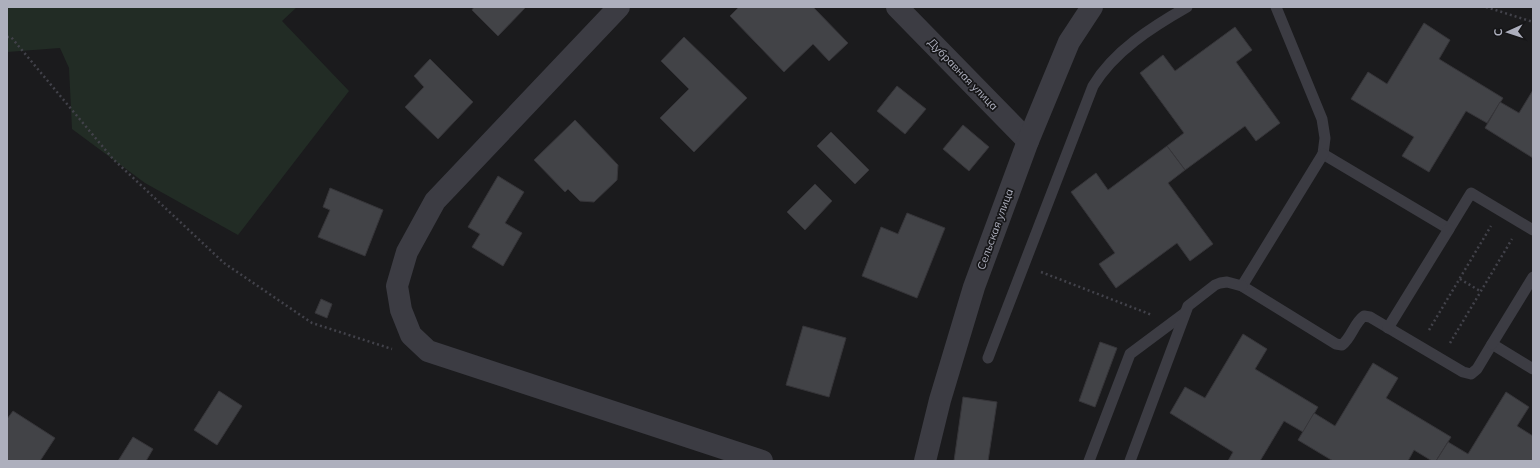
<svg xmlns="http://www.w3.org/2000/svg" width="1540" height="468" viewBox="0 0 1540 468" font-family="Mulish,sans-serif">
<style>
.green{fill:#222c25}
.building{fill:#424347;stroke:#363539}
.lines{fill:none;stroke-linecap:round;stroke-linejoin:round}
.path{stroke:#42424a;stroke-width:2.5;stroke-dasharray:2 3;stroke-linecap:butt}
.service{stroke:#3c3c43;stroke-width:11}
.minor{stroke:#3c3c43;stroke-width:22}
.labels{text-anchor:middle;stroke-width:3.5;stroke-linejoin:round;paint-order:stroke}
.street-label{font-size:11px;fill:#adafbd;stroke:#161618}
</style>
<rect width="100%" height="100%" fill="#1b1b1d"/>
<polygon class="green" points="7,7 297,7 282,21 349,91 238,235 145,183 72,129 69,68 60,48 7,52"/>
<g class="building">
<polygon points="474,7 526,7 498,36 472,10"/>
<polygon points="739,7 813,7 848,43 829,61 813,44 784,72 730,16"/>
<polygon points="1424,23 1450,40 1439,59 1503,98 1487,123 1466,111 1429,172 1402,156 1414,137 1351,99 1368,72 1387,84"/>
<polygon points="1235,27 1252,50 1236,62 1280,123 1256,141 1245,126 1185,170 1167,146 1184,133 1140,73 1163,55 1175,71"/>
<polygon points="684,37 747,98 694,152 660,118 689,89 661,61"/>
<polygon points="430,59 473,102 438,139 405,107 424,87 414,76"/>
<polygon points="897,86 926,109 905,134 877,111"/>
<polygon points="1533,90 1533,158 1485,128 1500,102 1519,113"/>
<polygon points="575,120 618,165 617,180 594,202 580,201 568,189 565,192 534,160"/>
<polygon points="963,125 989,147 969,171 943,149"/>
<polygon points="831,132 869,170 855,184 817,146"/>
<polygon points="1167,146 1185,170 1168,183 1213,244 1190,261 1177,243 1116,288 1099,264 1115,253 1071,192 1096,173 1108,190"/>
<polygon points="498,176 524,192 505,223 522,233 503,266 472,247 480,234 468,227"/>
<polygon points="815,184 832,201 805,230 787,212"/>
<polygon points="330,188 383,210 365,256 318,237 330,210 323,207"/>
<polygon points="907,213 945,228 917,298 862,276 881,227 898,234"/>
<polygon points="321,299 332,304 327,318 315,313"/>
<polygon points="803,326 846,338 829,397 786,385"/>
<polygon points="1243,334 1267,349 1255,369 1318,407 1303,432 1284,421 1260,461 1228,461 1233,452 1170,413 1185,387 1205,398"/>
<polygon points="1100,342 1117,348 1095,407 1079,401"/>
<polygon points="1373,363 1398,378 1386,398 1451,437 1436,461 1432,461 1414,450 1408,461 1333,461 1298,440 1314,413 1335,426"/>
<polygon points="219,391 242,406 217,445 194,430"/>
<polygon points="1506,392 1529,407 1517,426 1533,436 1533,461 1436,461 1448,442 1468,454"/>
<polygon points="963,397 997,402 988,461 954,461"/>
<polygon points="13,411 55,438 40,461 7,461 7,419"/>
<polygon points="133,437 153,449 146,461 118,461"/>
</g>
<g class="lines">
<g class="path">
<polyline points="1486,7 1533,22"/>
<polyline points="7,37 11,37 113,159 224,263 312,323 392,349"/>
<polyline points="1041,272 1152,315"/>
<polyline points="1460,279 1480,291"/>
<polyline points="1429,330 1491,226"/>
<polyline points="1450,343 1512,239"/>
</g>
<g class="service">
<polyline points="1276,7 1322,119 1325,138 1323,154 1449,229 1471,193 1533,230"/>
<path d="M1323,154L1242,286L1336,344L1342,345C1352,337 1354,323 1364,316L1370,317L1463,372L1471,374L1477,369L1492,344L1533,369"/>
<polyline points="1388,328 1449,229"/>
<polyline points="1492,344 1533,277"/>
<path d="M988,358L1093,86C1114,51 1152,27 1187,7"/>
<polyline points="1089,461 1130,354 1185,313"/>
<polyline points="1130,461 1188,306 1215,285 1220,283 1227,282 1242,286"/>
</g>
<g class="minor">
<polyline points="619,7 435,201 407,252 397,286 401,310 411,335 428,351 762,461"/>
<polyline points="897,7 1028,141"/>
<polyline points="925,461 940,400 974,287 1028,141 1069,42 1092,7"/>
</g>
</g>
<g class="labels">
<g class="street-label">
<text transform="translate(963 74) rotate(46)" y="4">Дубравная улица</text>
<text transform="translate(995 229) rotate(-70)" y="4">Сельская улица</text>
</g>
</g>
<rect width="1540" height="468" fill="none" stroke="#adafbd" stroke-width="16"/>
<g transform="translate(1508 32) rotate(267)" stroke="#161618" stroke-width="3" paint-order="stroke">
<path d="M0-3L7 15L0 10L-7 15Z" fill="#adafbd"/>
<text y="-6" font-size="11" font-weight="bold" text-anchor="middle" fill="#adafbd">С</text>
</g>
</svg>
